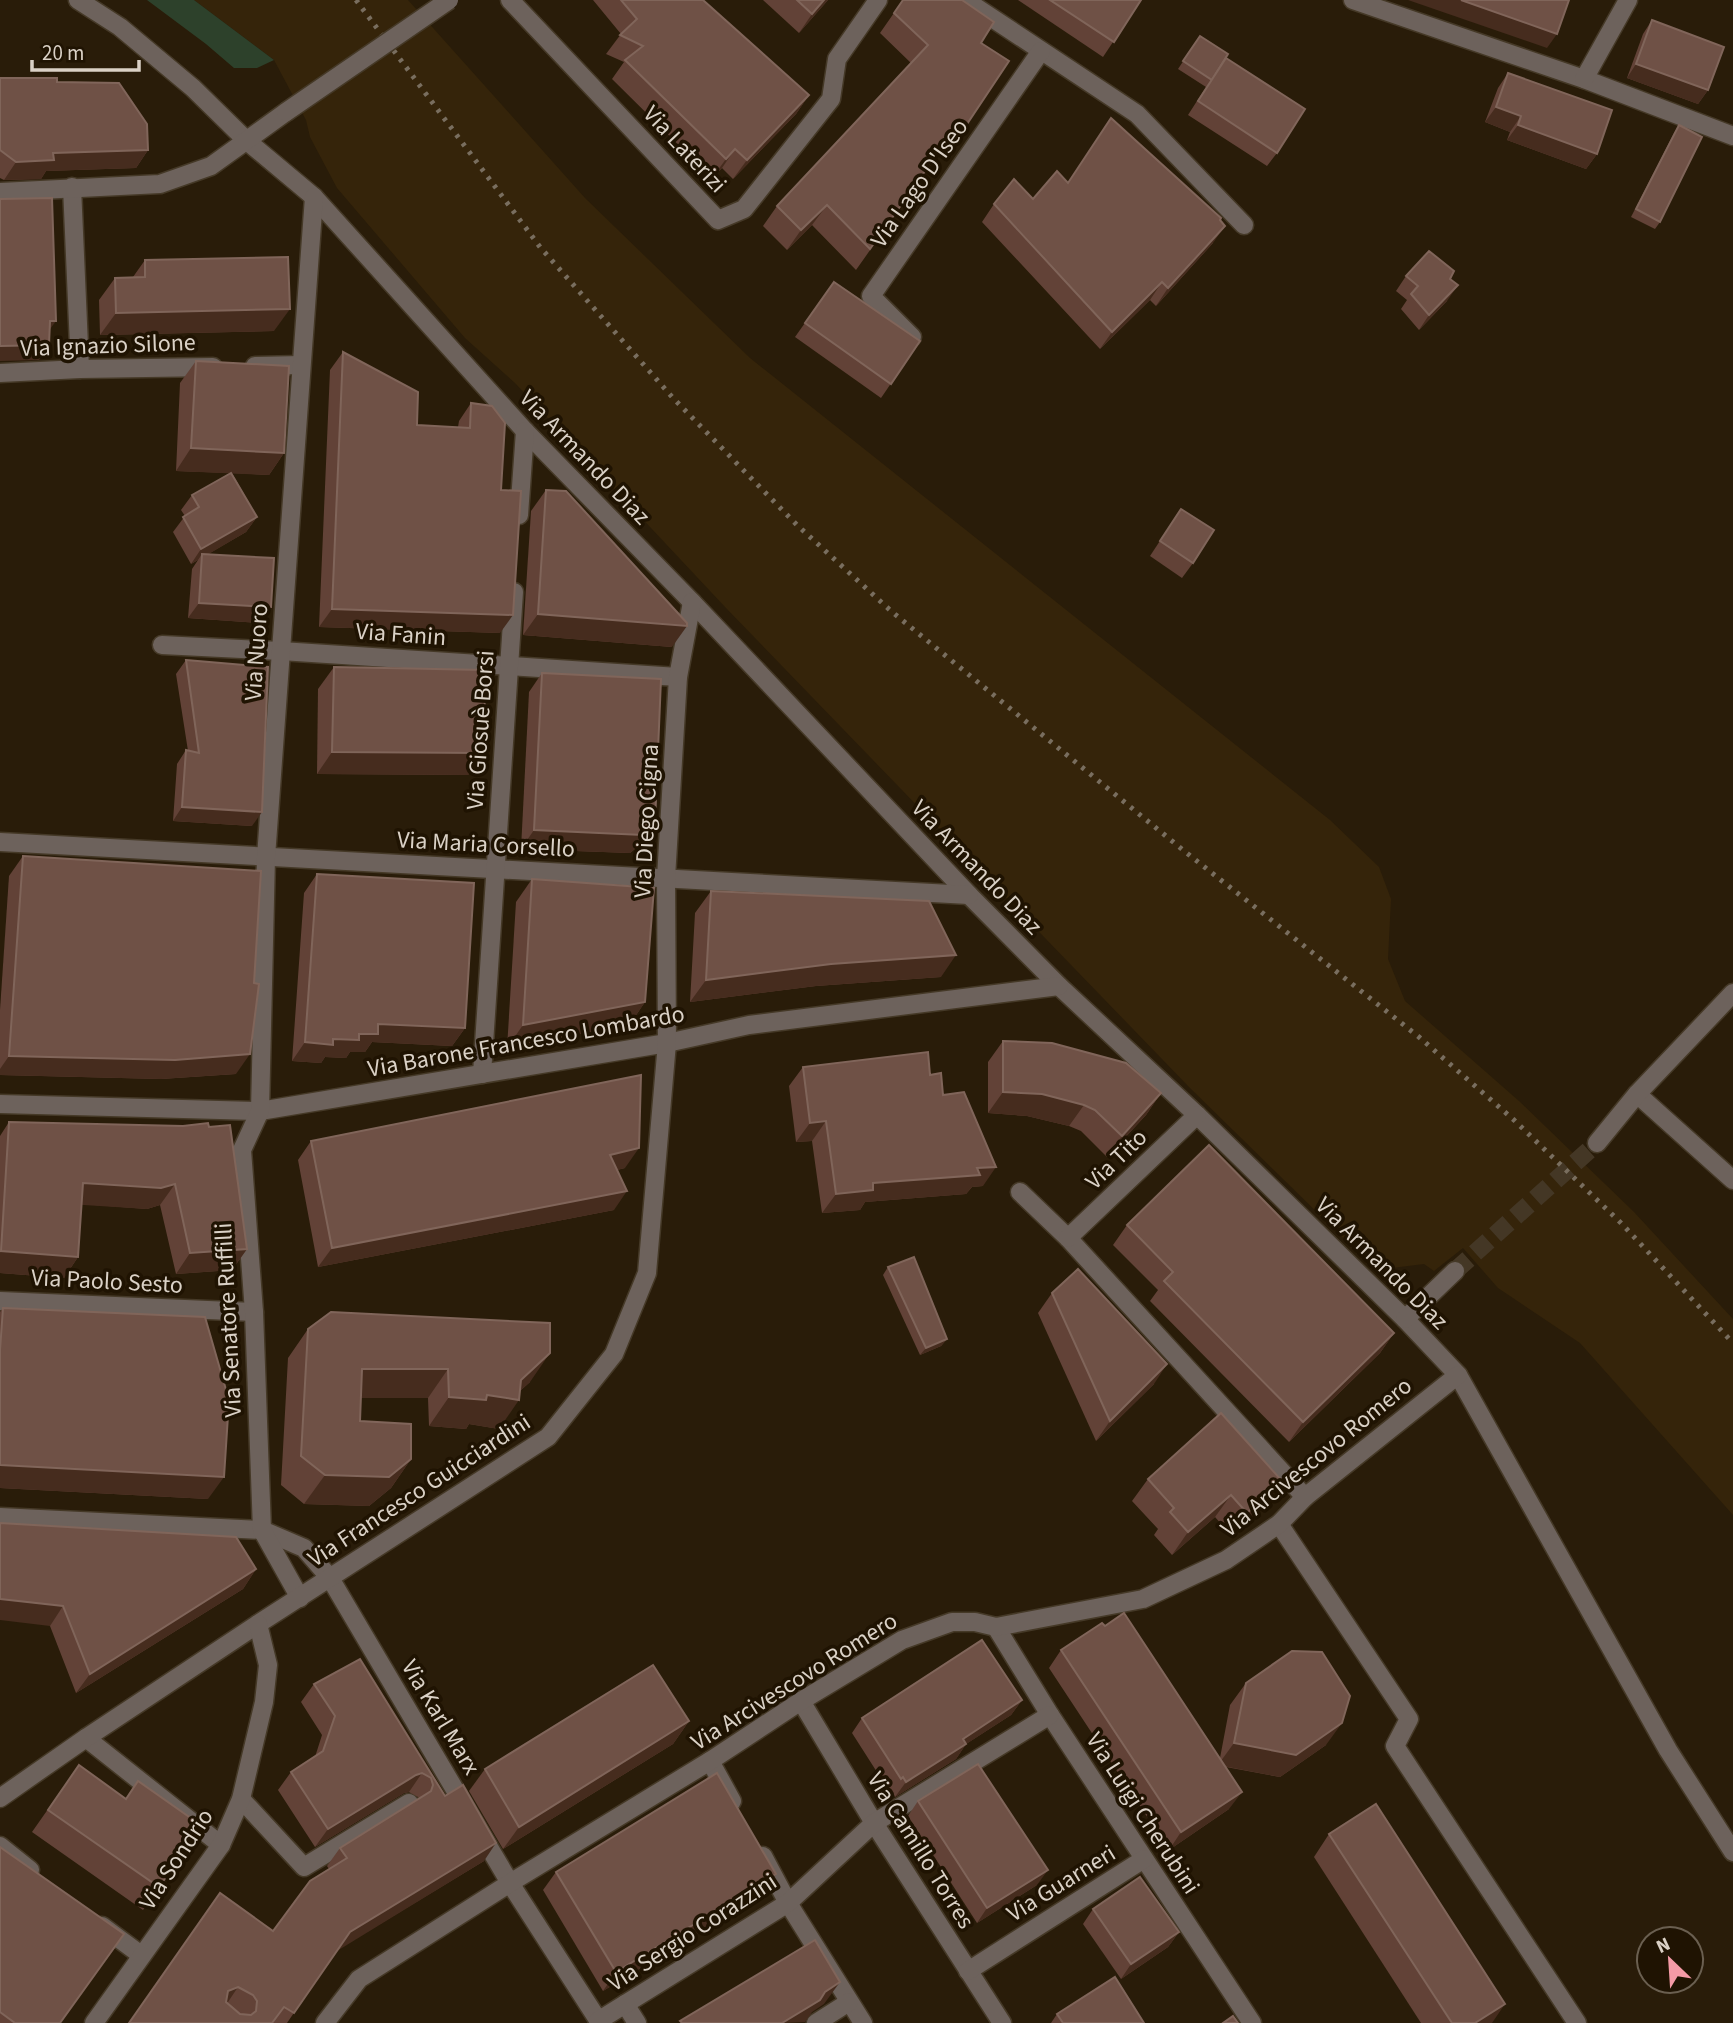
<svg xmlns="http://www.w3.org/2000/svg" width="1733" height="2023" viewBox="0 0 1733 2023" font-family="'Source Sans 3',sans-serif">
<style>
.built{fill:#35240a}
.green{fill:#2d412b}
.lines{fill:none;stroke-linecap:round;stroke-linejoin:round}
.minor-tunnel{stroke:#443725;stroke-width:18;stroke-dasharray:18 9;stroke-linecap:butt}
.minor-casing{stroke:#453927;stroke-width:21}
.minor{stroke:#6d625c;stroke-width:18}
.rail{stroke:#796e5f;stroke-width:5;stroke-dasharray:3.5 7;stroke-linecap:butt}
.minor-bridge-casing{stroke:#453927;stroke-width:21;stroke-linecap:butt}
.minor-bridge{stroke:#6d625c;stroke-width:18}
.wall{fill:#624237}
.shaded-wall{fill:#462c1e}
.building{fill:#6f5146;stroke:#80655a;stroke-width:2;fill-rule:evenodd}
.labels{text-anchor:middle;stroke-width:7;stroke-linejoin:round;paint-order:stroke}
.street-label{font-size:24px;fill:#dad1c6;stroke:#1f1302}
</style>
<rect width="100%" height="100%" fill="#291c09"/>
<polygon class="built" points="194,0 408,0 585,198 750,358 1330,820 1379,867 1391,899 1388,959 1405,1001 1519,1101 1634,1212 1733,1319 1733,1515 1580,1343 1498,1288 1463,1248 1434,1271 1424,1264 1376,1270 1190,1088 726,608 515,383 465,338 337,188 310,137 306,120 274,60"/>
<polygon class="green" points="147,0 194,0 274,60 257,68 234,68 206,44"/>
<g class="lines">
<polyline class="minor-tunnel" points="1455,1271 1597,1143"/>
<defs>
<g id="minor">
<polyline points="78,0 120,27 193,88 247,141 314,197 525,431 692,602 969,895 1059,986 1197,1115 1405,1319 1458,1375 1668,1750 1733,1852"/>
<polyline points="510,0 718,220 744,209 831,99 837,59 878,0"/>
<polyline points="965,0 1137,114 1244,225"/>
<polyline points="1353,0 1584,79 1733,136"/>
<polyline points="1584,79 1628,0"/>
<polyline points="72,187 80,369"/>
<polyline points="0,192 160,184 211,166 286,112"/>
<polyline points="912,337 871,296 1041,51"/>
<polyline points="255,366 301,365"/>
<polyline points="0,373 80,369 213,367"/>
<polyline points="519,515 525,431"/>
<polyline points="162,645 281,651 678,677"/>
<polyline points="0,842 969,895"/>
<polyline points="482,1074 514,592"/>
<polyline points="1637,1094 1733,1180"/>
<polyline points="0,1104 260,1111 667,1043 749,1025 1059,986"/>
<polyline points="1597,1143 1637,1094 1733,993"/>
<polyline points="1020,1192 1068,1238 1305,1497"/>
<polyline points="1068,1238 1197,1115"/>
<polyline points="0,1301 254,1312"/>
<polyline points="1405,1319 1455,1271"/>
<polyline points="0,1517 262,1530 304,1548 330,1578 510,1883 600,2023"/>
<polyline points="1279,1524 1409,1719 1395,1746 1577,2023"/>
<polyline points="300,1598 262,1530 254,1312 242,1150 260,1111 266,857 314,197"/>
<polyline points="996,1627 1050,1715 1252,2023"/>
<polyline points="801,1701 874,1823 1002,2023"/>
<polyline points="86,1738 221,1845"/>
<polyline points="710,1761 732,1801"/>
<polyline points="0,1798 86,1738 258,1624 548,1437 614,1354 647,1273 667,1043 666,878 678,677 692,602"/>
<polyline points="241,1799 304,1867 409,1803"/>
<polyline points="0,1846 30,1870"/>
<polyline points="763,1856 788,1903 863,2023"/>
<polyline points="102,1926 141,1955"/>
<polyline points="968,1971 1144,1859"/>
<polyline points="625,2004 637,2023"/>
<polyline points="598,2021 788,1903 874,1823 1050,1715"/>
<polyline points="94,2023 221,1845 241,1799 264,1702 268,1665 258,1624"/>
<polyline points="325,2023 359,1979 510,1883 710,1761 801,1701 902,1640 952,1622 975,1622 996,1627 1143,1599 1226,1560 1279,1524 1305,1497 1458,1375"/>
<polyline points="816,2023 849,2002"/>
</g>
</defs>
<use href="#minor" class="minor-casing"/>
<use href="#minor" class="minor"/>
<polyline class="rail" points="356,0 540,247 673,398 797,525 891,611 1183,850 1419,1037 1514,1120 1621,1223 1733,1343"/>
<defs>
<polyline id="minor-bridge" points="286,112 449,0"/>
</defs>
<use href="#minor-bridge" class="minor-bridge-casing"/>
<use href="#minor-bridge" class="minor-bridge"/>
</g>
<g class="wall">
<polygon points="593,0 703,0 809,95 796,114 733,179 722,168 712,178 612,79 624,62 606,54 621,34"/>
<polygon points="763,0 828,0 799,33"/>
<polygon points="903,0 981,43 965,127 951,147 945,144 856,270 812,225 787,250 763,226 777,206 911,63 880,33"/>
<polygon points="1018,0 1141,0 1103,57"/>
<polygon points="1652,20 1708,90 1698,104 1627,78 1643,34"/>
<polygon points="1200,36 1277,153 1267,166 1188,115 1206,87 1178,69"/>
<polygon points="1508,73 1597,154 1586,169 1507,140 1510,132 1485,122 1498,88"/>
<polygon points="0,78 57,82 148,150 136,168 46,171 41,179 4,180 0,178"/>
<polygon points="1679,125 1660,222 1655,229 1631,217 1674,133"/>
<polygon points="1068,183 1213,243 1156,306 1150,300 1100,349 982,222 994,204 1033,199"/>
<polygon points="145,260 274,331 100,335 99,300 115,278 133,277"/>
<polygon points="1406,276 1450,279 1447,301 1419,330 1401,309 1407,300 1396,291"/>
<polygon points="834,282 920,341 881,398 795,337"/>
<polygon points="343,352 417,425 458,427 459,421 471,403 501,490 500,633 319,627 330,370"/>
<polygon points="196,361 284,453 269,475 232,473 257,517 246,532 208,554 261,623 188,618 192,569 198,560 191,564 173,532 185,516 181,510 192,495 230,473 176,471 180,383"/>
<polygon points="546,490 672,647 523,635 531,511"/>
<polygon points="1181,509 1193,563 1182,578 1150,556"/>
<polygon points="186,660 252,826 173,821 177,764 186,750 188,751 176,674"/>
<polygon points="334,667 484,753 468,775 317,774 318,689"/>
<polygon points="542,673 655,823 643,842 630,853 521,849 529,692"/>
<polygon points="23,856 236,1074 161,1079 0,1075 0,1010 9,876"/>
<polygon points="317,874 465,1028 452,1046 372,1042 365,1052 350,1052 346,1058 325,1057 321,1063 292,1061 304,893"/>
<polygon points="532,879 645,1002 630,1024 507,1048 516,902"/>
<polygon points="711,891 941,977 816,986 690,1002 695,913"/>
<polygon points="1003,1041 1161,1093 1146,1115 1107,1157 1081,1131 1069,1126 1027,1116 988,1113 988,1062"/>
<polygon points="803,1067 930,1075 943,1095 983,1186 972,1187 966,1194 865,1202 860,1210 822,1213 812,1141 796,1142 789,1086"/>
<polygon points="9,1122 183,1126 247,1249 232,1270 176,1274 160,1205 147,1209 81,1204 78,1257 64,1278 0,1273 0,1136"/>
<polygon points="311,1141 625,1168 617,1170 614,1210 318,1267 298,1160"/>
<polygon points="1127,1225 1394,1333 1380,1353 1289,1442 1150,1301 1158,1290 1113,1245"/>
<polygon points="888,1267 947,1339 941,1346 920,1355 883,1275"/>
<polygon points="1052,1293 1154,1384 1096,1441 1038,1313"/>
<polygon points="3,1308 208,1499 0,1488 0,1312"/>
<polygon points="308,1329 530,1382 520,1391 499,1429 469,1424 466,1429 429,1426 428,1398 361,1398 360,1421 411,1459 391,1488 369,1506 304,1504 281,1485 288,1358"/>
<polygon points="1221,1413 1267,1504 1231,1535 1215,1517 1172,1555 1154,1535 1158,1529 1132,1501 1148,1479"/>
<polygon points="0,1523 256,1569 243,1589 76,1693 50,1626"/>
<polygon points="1105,1626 1220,1758 1230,1705 1246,1683 1326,1745 1280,1777 1226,1767 1229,1809 1169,1850 1049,1668 1061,1650"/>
<polygon points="360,1659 484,1861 337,1950 287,2023 129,2023 273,1931 329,1869 327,1866 340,1848 419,1799 418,1797 409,1792 404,1793 315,1847 278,1790 291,1772 315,1757 322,1735 301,1702 314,1684"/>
<polygon points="1022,1700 1011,1715 966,1744 956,1759 895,1797 893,1792 891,1794 852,1733 862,1718"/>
<polygon points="689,1721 673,1744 503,1849 469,1791 485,1769"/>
<polygon points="79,1765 126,1799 202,1826 143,1910 32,1832"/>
<polygon points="918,1801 1037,1885 977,1923 908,1816"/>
<polygon points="1329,1834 1492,2023 1421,2023 1314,1857"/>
<polygon points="0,1847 60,2023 0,2023"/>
<polygon points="556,1872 776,1874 763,1893 603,1991 543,1890"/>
<polygon points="1093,1909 1179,1932 1168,1947 1121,1979 1083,1924"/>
<polygon points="1057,2014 1144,2023 1051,2023"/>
</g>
<g class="shaded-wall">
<polygon points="824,0 828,0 799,33 812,14"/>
<polygon points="1408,0 1461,0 1557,34 1547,48"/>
<polygon points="1636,64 1708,90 1698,104 1627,78"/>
<polygon points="809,95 796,114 733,179 747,160"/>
<polygon points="1496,107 1521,116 1510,132 1485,122"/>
<polygon points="1518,125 1597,154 1586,169 1507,140"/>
<polygon points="735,149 722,168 712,178 726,159"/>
<polygon points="148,150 136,168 46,171 41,179 4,180 16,162 53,153"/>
<polygon points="827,205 812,225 787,250 801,230"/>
<polygon points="1225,226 1213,243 1156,306 1168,288"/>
<polygon points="1162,282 1150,300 1100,349 1112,332"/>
<polygon points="1458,285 1447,301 1419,330 1429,315"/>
<polygon points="290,309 274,331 100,335 116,313"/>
<polygon points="50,321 56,321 45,336"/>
<polygon points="49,345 39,360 0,361 0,346"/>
<polygon points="191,448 284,453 269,475 176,471"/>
<polygon points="257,517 246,532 202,558 202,554 198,560 191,564 201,549"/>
<polygon points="199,603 271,607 261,623 188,618"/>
<polygon points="332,609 513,615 500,633 319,627"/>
<polygon points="538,614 687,626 672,647 523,635"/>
<polygon points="332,752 484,753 468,775 317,774"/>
<polygon points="182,807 262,812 252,826 173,821"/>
<polygon points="655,823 643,842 630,853 521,849 534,830"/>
<polygon points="956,955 941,977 816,986 690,1002 706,980 831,964"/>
<polygon points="645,1002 630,1024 507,1048 523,1025"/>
<polygon points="378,1024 465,1028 452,1046 372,1042 365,1052 350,1052 346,1058 325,1057 321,1063 292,1061 305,1042 333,1039 359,1034"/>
<polygon points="250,1054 236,1074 161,1079 0,1075 0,1069 9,1056"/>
<polygon points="1003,1092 1042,1094 1084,1105 1069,1126 1027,1116 988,1113"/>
<polygon points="1161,1093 1146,1115 1107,1157 1122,1136"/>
<polygon points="826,1121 812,1141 796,1142 810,1123"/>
<polygon points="639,1148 625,1168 596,1175 610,1155"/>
<polygon points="996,1167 983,1186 972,1187 966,1194 865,1202 860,1210 822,1213 836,1194 873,1183 977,1168"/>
<polygon points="83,1183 175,1184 160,1205 147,1209 68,1204"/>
<polygon points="627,1191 614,1210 318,1267 332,1248"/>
<polygon points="247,1249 232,1270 176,1274 190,1253"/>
<polygon points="1,1251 78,1257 64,1278 0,1273 0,1253"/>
<polygon points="1394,1333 1380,1353 1289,1442 1303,1422"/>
<polygon points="947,1339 941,1346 920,1355 926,1348"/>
<polygon points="550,1353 530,1382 511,1399 519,1400 499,1429 469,1424 466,1429 429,1426 449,1397 521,1380"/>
<polygon points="1167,1364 1154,1384 1096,1441 1110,1421"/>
<polygon points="362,1369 448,1369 428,1398 341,1398"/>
<polygon points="411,1459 391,1488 369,1506 304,1504 325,1475"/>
<polygon points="0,1465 224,1477 208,1499 0,1488"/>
<polygon points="1282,1481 1267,1504 1231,1535 1247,1513"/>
<polygon points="1231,1495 1215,1517 1172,1555 1188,1532"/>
<polygon points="256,1569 243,1589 76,1693 90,1674"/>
<polygon points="0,1599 63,1606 50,1626 0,1620"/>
<polygon points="1022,1700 1011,1715 957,1750 966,1744 956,1759 895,1797 906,1782 963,1739"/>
<polygon points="689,1721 673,1744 503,1849 519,1827"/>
<polygon points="1342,1723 1326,1745 1280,1777 1218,1765 1234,1743"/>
<polygon points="422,1773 409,1792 404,1793 315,1847 328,1829 416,1775"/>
<polygon points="1242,1792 1229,1809 1169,1850 1181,1832"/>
<polygon points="496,1843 484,1861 337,1951 350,1932"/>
<polygon points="1048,1870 1037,1885 977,1923 987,1908"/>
<polygon points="776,1874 763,1893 603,1991 616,1972"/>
<polygon points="1179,1932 1168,1947 1121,1979 1131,1964"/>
<polygon points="840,1982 824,2004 812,2012 805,2022 782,2023"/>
<polygon points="238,1987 226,2005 228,1991"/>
<polygon points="1505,2004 1492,2023 1475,2023"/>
</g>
<g class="building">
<polygon points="621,0 703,0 809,95 747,160 735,149 726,159 625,60 643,46 620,35 637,19"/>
<polygon points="797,0 824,0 812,14"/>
<polygon points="903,0 962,0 994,22 981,43 1009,61 965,127 959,123 870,249 827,205 801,230 777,206 928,45 894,13"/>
<polygon points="1050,0 1141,0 1114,42"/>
<polygon points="1461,0 1569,0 1557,34"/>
<polygon points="1652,20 1724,47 1708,90 1636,64"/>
<polygon points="1200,36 1228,54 1212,80 1183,61"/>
<polygon points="1226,58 1305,109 1277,153 1198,101"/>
<polygon points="1508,73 1612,110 1597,154 1518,125 1521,116 1496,107"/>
<polygon points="0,78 57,78 57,82 119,83 147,124 148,150 53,153 54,160 16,162 0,150"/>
<polygon points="1111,118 1221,218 1220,220 1225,226 1168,288 1162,282 1112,332 994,204 1014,179 1033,199 1057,171 1068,183"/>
<polygon points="1679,125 1702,137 1660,222 1636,209"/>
<polygon points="52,198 56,321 50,321 49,345 0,346 0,199"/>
<polygon points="1429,251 1454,271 1450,279 1458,285 1429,315 1411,294 1418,286 1406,276"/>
<polygon points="288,257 290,309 116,313 115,278 145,277 145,260"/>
<polygon points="834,282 920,341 891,384 805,323"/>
<polygon points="343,352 418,392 417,425 470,428 471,403 492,406 505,423 501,490 521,491 513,615 332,609"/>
<polygon points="196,361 289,366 284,453 191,448"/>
<polygon points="231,473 257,517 201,549 183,517 199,507 192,495"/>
<polygon points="546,490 566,491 687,623 687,626 538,614"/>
<polygon points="1181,509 1214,530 1193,563 1160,541"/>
<polygon points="202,554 274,558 271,607 199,603"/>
<polygon points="186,660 268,667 262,812 182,807 186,750 199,753"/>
<polygon points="334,667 485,670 484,753 332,752"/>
<polygon points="542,673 661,679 655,823 643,835 534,830"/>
<polygon points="23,856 261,871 254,983 259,984 250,1054 175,1060 9,1056"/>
<polygon points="317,874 474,883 465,1028 378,1024 378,1034 359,1034 359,1040 333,1039 333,1045 305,1042"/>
<polygon points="532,879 654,888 645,1002 523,1025"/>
<polygon points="711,891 929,901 956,955 831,964 706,980"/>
<polygon points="1003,1041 1052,1043 1126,1063 1161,1093 1122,1136 1095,1110 1084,1105 1042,1094 1003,1092"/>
<polygon points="928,1052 930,1075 941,1073 943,1095 964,1092 996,1167 977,1168 980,1175 873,1183 873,1190 836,1194 826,1121 810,1123 803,1067"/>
<polygon points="641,1075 639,1148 610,1155 627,1191 332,1248 311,1141"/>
<polygon points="9,1122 183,1126 208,1123 209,1127 230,1125 247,1249 190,1253 175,1184 161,1188 83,1183 78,1257 1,1251"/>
<polygon points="1209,1145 1394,1333 1303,1422 1164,1281 1173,1272 1127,1225"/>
<polygon points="914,1257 947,1339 926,1348 888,1267"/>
<polygon points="1078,1269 1167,1364 1110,1421 1052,1293"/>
<polygon points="3,1308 205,1317 229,1400 224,1477 0,1465 0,1350"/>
<polygon points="331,1312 550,1323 550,1353 521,1380 519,1400 487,1395 486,1400 449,1397 448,1369 362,1369 360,1421 411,1424 411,1459 389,1477 325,1475 301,1456 308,1329"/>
<polygon points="1221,1413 1282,1481 1247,1513 1231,1495 1188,1532 1170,1512 1174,1508 1148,1479"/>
<polygon points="0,1523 236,1537 256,1569 90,1674 63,1606 0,1599"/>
<polygon points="1124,1613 1242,1792 1181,1832 1061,1650 1102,1623 1105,1626"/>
<polygon points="982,1640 1022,1700 963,1739 966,1744 906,1782 903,1777 901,1779 862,1718"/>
<polygon points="1292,1651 1322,1652 1350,1696 1342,1723 1296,1755 1234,1743 1246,1683"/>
<path d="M360,1659L445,1796L463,1785L496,1843L350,1932L294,2013L284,2007L272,2023H129L220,1893L273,1931L310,1881L347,1858L340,1848L431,1791L433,1785L431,1778L422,1773L416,1775L328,1829L291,1772L323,1751L335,1716L314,1684ZM238,1987L253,1995L257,2001L256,2011L251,2015L240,2014L226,2002L228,1991Z"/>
<polygon points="653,1665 689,1721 519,1827 485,1769"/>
<polygon points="978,1764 1048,1870 987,1908 918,1801"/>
<polygon points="79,1765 126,1799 138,1781 202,1826 159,1887 48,1810"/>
<polygon points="717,1773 776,1874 616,1972 556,1872"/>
<polygon points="1376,1804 1505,2004 1475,2023 1452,2023 1329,1834"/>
<polygon points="0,1847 124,1934 60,2023 15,2023 0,2012"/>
<polygon points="1140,1877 1179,1932 1131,1964 1093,1909"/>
<polygon points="815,1940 840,1982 825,1992 820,2000 782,2023 682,2023 680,2021"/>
<polygon points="1115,1977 1144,2023 1063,2023 1057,2014"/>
<polygon points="1233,2016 1238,2023 1223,2023"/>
</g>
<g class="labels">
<g class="street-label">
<text transform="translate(685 149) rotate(47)" y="8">Via Laterizi</text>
<text transform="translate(919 183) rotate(-55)" y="8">Via Lago D'Iseo</text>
<text transform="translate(108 345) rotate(-2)" y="8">Via Ignazio Silone</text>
<text transform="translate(585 457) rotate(46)" y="8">Via Armando Diaz</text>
<text transform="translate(401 634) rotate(4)" y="8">Via Fanin</text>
<text transform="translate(256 652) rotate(-86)" y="8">Via Nuoro</text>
<text transform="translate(480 730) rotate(-86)" y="8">Via Giosuè Borsi</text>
<text transform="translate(646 821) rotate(-87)" y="8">Via Diego Cigna</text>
<text transform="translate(486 844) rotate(3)" y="8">Via Maria Corsello</text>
<text transform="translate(977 867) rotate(46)" y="8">Via Armando Diaz</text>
<text transform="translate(526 1041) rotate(-10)" y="8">Via Barone Francesco Lombardo</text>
<text transform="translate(1116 1159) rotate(-44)" y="8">Via Tito</text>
<text transform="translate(1382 1263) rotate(45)" y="8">Via Armando Diaz</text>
<text transform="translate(107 1281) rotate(3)" y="8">Via Paolo Sesto</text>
<text transform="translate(228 1320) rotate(-93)" y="8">Via Senatore Ruffilli</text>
<text transform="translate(1316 1457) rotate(-39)" y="8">Via Arcivescovo Romero</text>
<text transform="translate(419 1490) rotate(-33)" y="8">Via Francesco Guicciardini</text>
<text transform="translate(794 1681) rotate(-32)" y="8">Via Arcivescovo Romero</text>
<text transform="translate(441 1717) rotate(59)" y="8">Via Karl Marx</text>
<text transform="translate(1143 1813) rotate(57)" y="8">Via Luigi Cherubini</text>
<text transform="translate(921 1850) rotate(58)" y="8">Via Camillo Torres</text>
<text transform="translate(176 1859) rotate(-57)" y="8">Via Sondrio</text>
<text transform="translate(1061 1883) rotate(-32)" y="8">Via Guarneri</text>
<text transform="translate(692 1932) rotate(-33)" y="8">Via Sergio Corazzini</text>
</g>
</g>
<g transform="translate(1670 1960) rotate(335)"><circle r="33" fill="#1f1302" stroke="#6a5f50" stroke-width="2"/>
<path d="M0-5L12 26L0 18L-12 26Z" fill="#f49aa6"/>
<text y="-10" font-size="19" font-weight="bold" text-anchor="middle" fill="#dad1c6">N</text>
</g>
<path d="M32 60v10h107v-10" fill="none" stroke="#dad1c6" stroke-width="3.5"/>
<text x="42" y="60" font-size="21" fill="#dad1c6" stroke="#1f1302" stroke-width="5" paint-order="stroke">20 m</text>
</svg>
